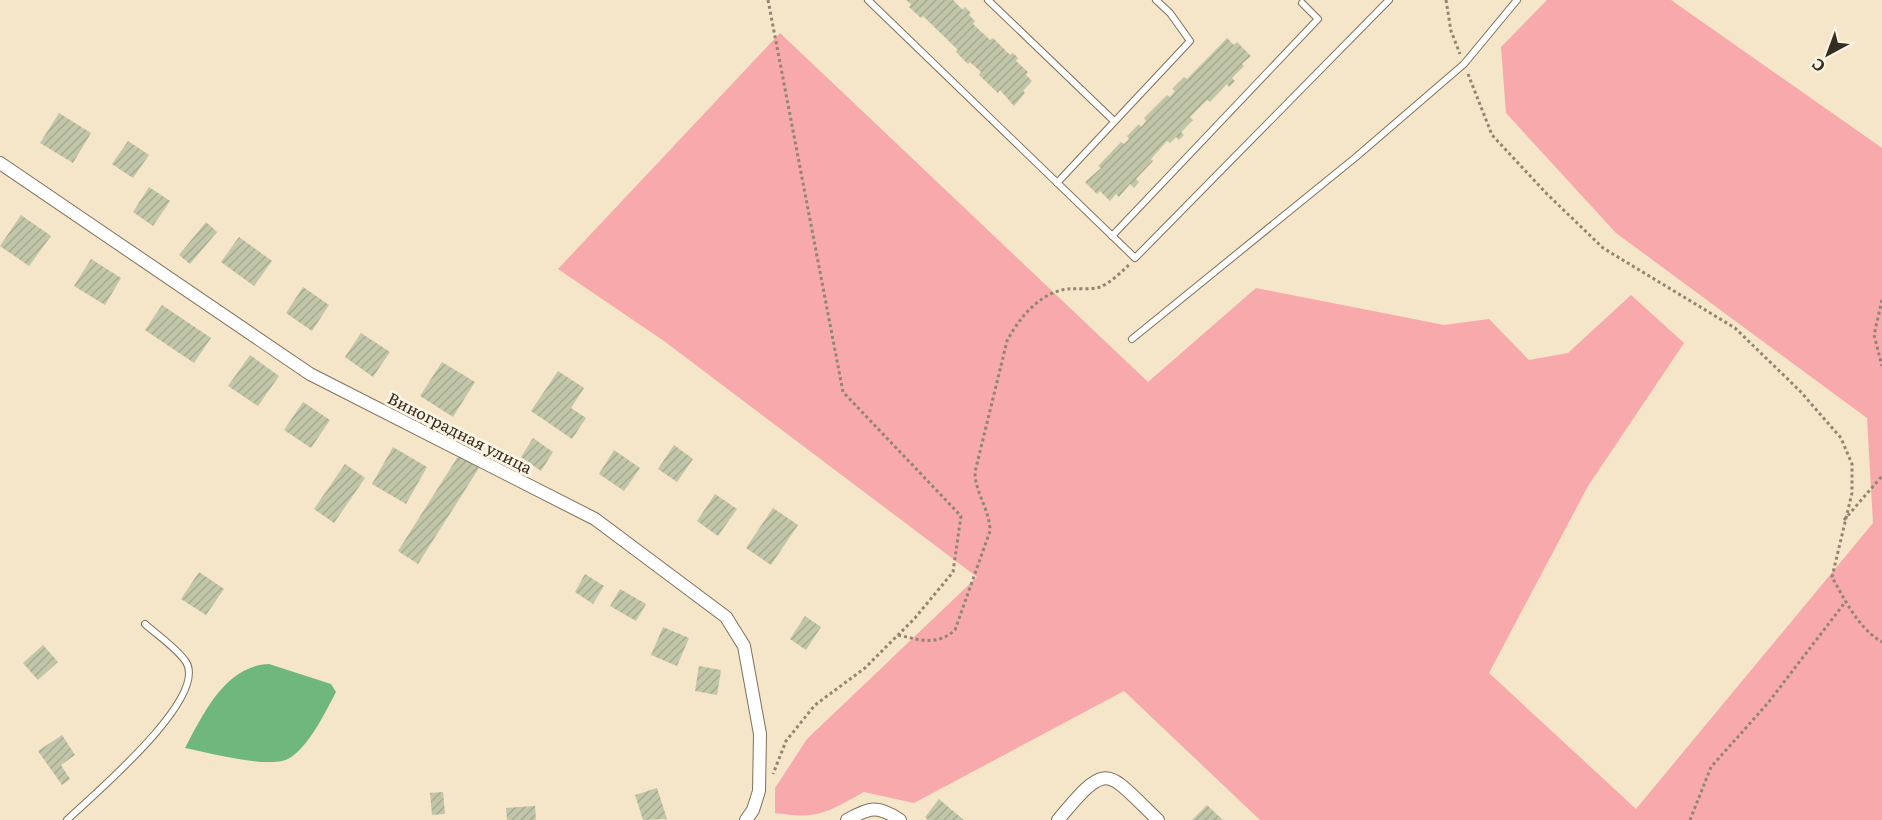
<svg xmlns="http://www.w3.org/2000/svg" width="1882" height="820" viewBox="0 0 1882 820" font-family="Literata,serif">
<style>
.grass{fill:#f7a9ac}
.water{fill:#70b77b}
.building{fill:url(#building-hatch)}
.lines{fill:none;stroke-linecap:round;stroke-linejoin:round}
.service-casing{stroke:#807259;stroke-width:8}
.minor-casing{stroke:#807259;stroke-width:14}
.path{stroke:#918673;stroke-width:3;stroke-dasharray:3 3;stroke-linecap:butt}
.service{stroke:#fff;stroke-width:6}
.minor{stroke:#fff;stroke-width:12}
.labels{text-anchor:middle;stroke-width:6;stroke-linejoin:round;paint-order:stroke}
.street-label{font-size:16px;fill:#332d22;stroke:#fdf3e2}
</style>
<defs>
<pattern id="building-hatch" width="6" height="6" patternUnits="userSpaceOnUse" patternTransform="scale(1.5)"><rect width="6" height="6" fill="#c1c6a9"/><path d="M-1 1l2-2M0 6l6-6M5 7l2-2" fill="none" stroke="#a6aa91"/></pattern>
</defs>
<rect width="100%" height="100%" fill="#f5e5c9"/>
<path class="grass" d="M1547,0H1671L1882,148V820H1260L1124,691L914,803L864,792C827,812 819,820 775,813V788L807,739L977,577L664,341L558,269L780,33L1148,382L1256,288L1444,325L1489,319L1529,360L1568,353L1631,295L1684,343L1588,486L1489,673L1636,809L1873,523L1867,418L1616,233L1506,113L1501,47Z"/>
<path class="water" d="M269,664L331,684L336,692C326,711 304,757 282,761C258,766 210,753 185,748C204,713 225,666 269,664Z"/>
<g class="building">
<polygon points="906,0 953,0 963,10 965,7 971,13 969,15 975,21 973,24 990,40 993,38 1010,55 1013,53 1018,58 1016,61 1028,72 1026,75 1032,81 1023,91 1025,93 1014,106 1000,90 998,93 979,75 981,72 970,62 968,64 956,52 958,50 923,16 921,18 909,7 911,4"/>
<polygon points="1227,38 1234,45 1237,42 1251,56 1242,64 1244,66 1232,78 1235,81 1229,87 1227,84 1210,102 1207,100 1190,117 1193,120 1181,132 1184,135 1179,140 1176,137 1170,143 1167,141 1151,159 1153,161 1136,179 1139,182 1134,188 1130,184 1119,197 1116,194 1110,201 1100,191 1097,194 1085,182 1101,168 1098,166 1121,142 1124,144 1129,139 1127,136 1139,124 1141,127 1146,121 1144,118 1167,95 1170,97 1175,91 1172,89 1184,77 1187,79"/>
<polygon points="59,113 91,133 73,163 40,143"/>
<polygon points="128,141 149,155 133,178 112,164"/>
<polygon points="149,187 170,201 153,226 133,212"/>
<polygon points="21,215 51,236 29,266 0,246"/>
<polygon points="206,222 217,232 190,264 179,255"/>
<polygon points="239,237 272,261 254,286 221,262"/>
<polygon points="91,259 121,278 105,305 74,286"/>
<polygon points="303,287 329,305 312,331 286,313"/>
<polygon points="162,305 211,338 194,363 145,330"/>
<polygon points="361,333 390,352 373,377 345,357"/>
<polygon points="250,355 279,376 258,406 228,386"/>
<polygon points="442,362 475,382 453,417 420,396"/>
<polygon points="558,371 584,388 571,408 586,418 572,439 531,411"/>
<polygon points="303,402 330,420 311,448 284,430"/>
<polygon points="533,438 553,452 541,471 521,457"/>
<polygon points="674,445 693,459 677,482 658,469"/>
<polygon points="393,447 427,467 406,504 372,484"/>
<polygon points="614,450 640,468 624,491 599,474"/>
<polygon points="459,455 479,468 418,564 398,551"/>
<polygon points="345,464 365,478 334,523 314,509"/>
<polygon points="715,494 737,509 718,536 697,521"/>
<polygon points="773,508 798,525 771,565 746,548"/>
<polygon points="199,572 224,589 206,615 181,599"/>
<polygon points="585,574 604,586 593,604 575,592"/>
<polygon points="620,589 646,604 636,621 610,606"/>
<polygon points="805,616 821,627 806,650 790,639"/>
<polygon points="663,627 689,638 677,666 651,655"/>
<polygon points="43,645 58,662 38,680 23,663"/>
<polygon points="699,666 721,670 717,695 695,691"/>
<polygon points="62,735 75,755 61,765 70,779 62,785 38,751"/>
<polygon points="657,788 667,819 643,820 635,795"/>
<polygon points="443,792 445,814 432,815 430,793"/>
<polygon points="939,799 953,811 964,820 928,820 925,817"/>
<polygon points="1207,805 1223,820 1192,820"/>
<polygon points="535,806 536,820 507,820 506,808"/>
</g>
<g class="lines">
<defs>
<g id="service">
<polyline points="868,0 1135,258 1389,0"/>
<polyline points="988,0 1114,121"/>
<polyline points="1057,183 1190,41 1170,13 1156,0"/>
<polyline points="1112,236 1318,19 1302,3"/>
<polyline points="1132,339 1356,157 1464,64 1517,0"/>
<path d="M67,820C92,796 209,698 186,662C177,648 157,635 145,624"/>
</g>
<g id="minor">
<polyline points="0,163 310,374 595,519 726,617 744,646 760,734 759,791 753,810 746,820"/>
<path d="M847,820C870,807 878,805 900,820"/>
<path d="M1058,820C1108,760 1105,769 1158,820"/>
</g>
</defs>
<use href="#service" class="service-casing"/>
<use href="#minor" class="minor-casing"/>
<g class="path">
<polyline points="768,0 843,392 961,516 953,572 915,618 865,668 815,705 786,741 773,774"/>
<polyline points="1446,0 1451,31 1460,54"/>
<path d="M1468,74L1492,135L1547,194L1603,248L1735,328L1800,391L1841,438L1852,464V493L1832,577C1845,600 1858,628 1882,642"/>
<polyline points="1882,300 1874,335 1882,366"/>
<polyline points="1844,520 1882,476"/>
<path d="M898,635C920,640 937,646 955,630L990,531C990,510 975,493 975,472L1007,341C1019,318 1040,292 1068,289C1078,288 1091,290 1100,287C1112,282 1121,272 1130,264"/>
<polyline points="1690,820 1711,767 1768,703 1846,601"/>
</g>
<use href="#service" class="service"/>
<use href="#minor" class="minor"/>
</g>
<g class="labels">
<g class="street-label">
<text transform="translate(460 433) rotate(27)" y="6">Виноградная улица</text>
</g>
</g>
<g transform="translate(1828 54) rotate(221)" stroke="#fdf3e2" stroke-width="4.5" paint-order="stroke">
<path d="M0-4.5L10 22L0 15L-10 22Z" fill="#332d22"/>
<text y="-9" font-size="16" font-weight="bold" text-anchor="middle" fill="#332d22">С</text>
</g>
</svg>
